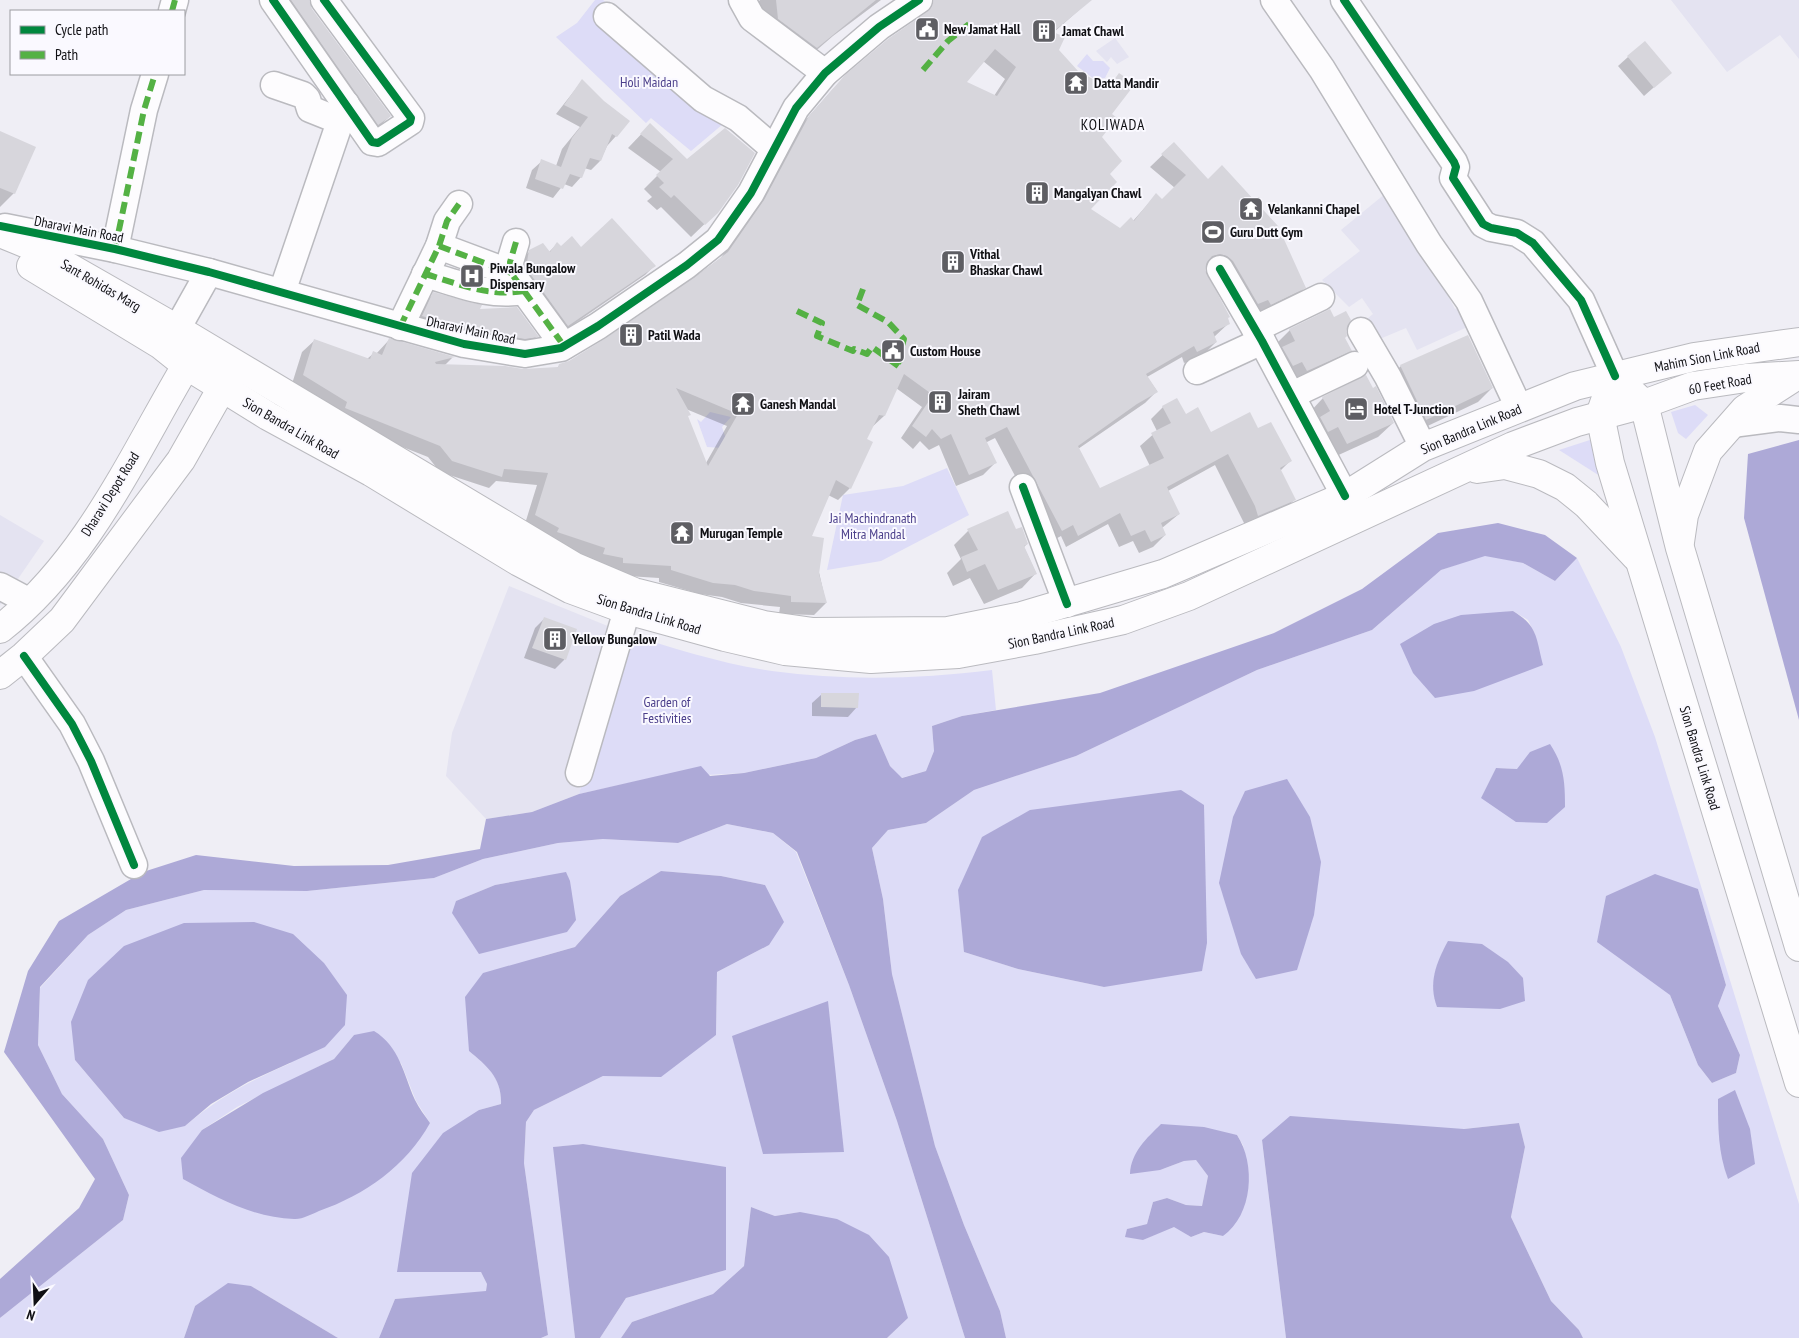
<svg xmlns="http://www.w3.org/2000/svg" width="1799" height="1338" viewBox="0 0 1799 1338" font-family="'PT Sans Narrow',sans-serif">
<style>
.built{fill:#e4e3f1}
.green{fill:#dddcf7;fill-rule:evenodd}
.water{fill:#ada9d7}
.shadow{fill:#0003;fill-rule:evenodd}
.building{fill:#d7d6dc;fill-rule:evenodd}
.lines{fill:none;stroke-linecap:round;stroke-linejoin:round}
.minor-casing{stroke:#bababf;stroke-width:29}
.major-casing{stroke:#bababf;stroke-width:30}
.minor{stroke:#fdfcfe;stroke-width:26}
.major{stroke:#fdfcfe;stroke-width:28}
.quiet{stroke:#54b144;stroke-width:6;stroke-dasharray:12 6;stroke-linecap:butt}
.cycleway-casing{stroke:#faf9ff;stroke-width:11}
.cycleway{stroke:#00873e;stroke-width:8}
.labels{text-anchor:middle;stroke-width:4;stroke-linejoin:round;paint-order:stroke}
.poi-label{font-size:14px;font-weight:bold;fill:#101014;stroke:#faf9ff;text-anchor:start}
.park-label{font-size:14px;fill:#4b3f8b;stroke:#faf9ff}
.street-label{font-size:14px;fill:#101014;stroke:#faf9ff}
.neighbourhood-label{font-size:15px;letter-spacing:1px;fill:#101014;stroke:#faf9ff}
</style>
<rect width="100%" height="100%" fill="#efeef5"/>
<g class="built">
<polygon points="1671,0 1799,0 1799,59 1780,35 1727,72"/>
<polygon points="1115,38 1129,57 1117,64 1111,57 1107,62 1096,51"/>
<polygon points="1391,189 1455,309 1468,303 1476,323 1417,350 1406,328 1375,341 1361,324 1373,314 1362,298 1349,307 1322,280 1360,251 1341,230"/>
<polygon points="0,515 44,541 0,605"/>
<polygon points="509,586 625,633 579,794 532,812 486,819 446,776 452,733"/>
</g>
<g class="green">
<polygon points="595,0 603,0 736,113 691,151 651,118 646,123 556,37 577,23"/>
<polygon points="1087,54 1093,61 1103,61 1110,68 1105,78 1094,79 1077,66"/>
<polygon points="1695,405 1708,415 1686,439 1678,433 1671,412"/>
<polygon points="710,412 731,417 722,427 725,436 730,442 723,448 707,447 697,419 701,422"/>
<polygon points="1596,438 1603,478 1559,450"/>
<polygon points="947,468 969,515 881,561 827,570 843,495 903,486"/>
<path d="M1484,555L1523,563L1555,581L1577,558L1621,647L1655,737L1799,1204V1338H1583L1579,1330L1551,1301L1511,1217L1525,1147L1519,1123L1464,1129L1262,1140L1286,1338H1006L1000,1311L964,1225L935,1146L892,974L883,899L872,848L888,830L926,823L974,790L1076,756L1257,670L1372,630L1441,570ZM1513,611L1528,620L1535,634L1491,614ZM1496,768L1517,769L1481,798ZM1204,805V874L1104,987L1018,969L964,952ZM1698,889L1726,985L1718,1006L1740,1055L1736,1073L1712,1083L1698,1065L1670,995ZM1237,1135L1243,1145L1247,1168L1223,1236L1204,1232L1191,1237L1174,1226L1143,1240L1127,1229L1147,1224L1153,1202L1167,1198L1186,1205L1202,1206L1208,1176L1196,1160L1184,1161L1160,1170Z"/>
<path d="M625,633C673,648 722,664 772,671C846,681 919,679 992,670L996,710L962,716L932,726L934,751L926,771L901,778L890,766L876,734L855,740L816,758L744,773L651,778L579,794Z"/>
<path d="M727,824L773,833L796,852L849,985L897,1121L965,1338H887L908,1318L800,1212L775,1216L751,1207L744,1266L713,1294L632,1322L621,1338H600L626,1298L726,1270L583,1144L554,1147L575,1338H541L548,1335L524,1163L526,1122L534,1110L603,1076L621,1075L716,1035L717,972L769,945L765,885L721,876L661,871L620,896L575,947L539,957L469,1051C488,1066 502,1078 501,1104L479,1110L398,1272H481L487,1284L486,1292L395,1299L379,1338H338L251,1286L195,1306L184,1338H0V1318L123,1220L129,1195L103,1139L62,1094L38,1045L40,988L88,935L126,910L204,890L307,891L434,878L483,859L558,843L603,839L678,843ZM543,876L456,901L495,885ZM354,1035L401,1063L416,1101L430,1123L202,1130L237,1107L334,1059ZM75,1060L291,1063C250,1081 219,1097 185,1126L124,1118Z"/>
</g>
<g class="water">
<polygon points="1799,440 1799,720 1744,518 1748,454"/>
<polygon points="1498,523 1545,535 1577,558 1555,581 1523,563 1485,556 1441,570 1372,630 1257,670 1076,756 974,790 926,823 888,830 872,848 883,899 892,974 935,1146 964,1225 1000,1311 1006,1338 965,1338 897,1121 849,985 797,852 773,833 727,824 678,843 603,839 558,843 483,859 434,878 307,891 204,890 126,910 88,935 40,987 38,1045 62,1094 103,1139 129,1195 123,1220 0,1318 0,1279 79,1208 95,1179 4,1052 28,971 59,921 143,872 196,855 294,866 388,865 480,849 486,819 532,812 579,794 701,766 710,776 744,773 816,758 855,740 876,734 890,766 902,778 926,771 934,751 932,726 962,716 1100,693 1274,633 1362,589 1438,533"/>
<path d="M1513,611C1538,626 1536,638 1543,665L1474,691L1435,698L1413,673L1400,644L1434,624L1461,615Z"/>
<path d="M1550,744C1564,765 1565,782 1565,807L1547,823L1516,822L1481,798L1496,768L1517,769L1530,752Z"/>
<polygon points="1287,779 1310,817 1321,862 1314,915 1297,970 1256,979 1241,954 1219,883 1233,817 1245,791"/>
<polygon points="1181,790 1204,805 1207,943 1202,971 1104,987 1018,969 964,952 958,890 982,837 1030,810"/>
<path d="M661,871L721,876L765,885L784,922L769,945L717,972L716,1035L661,1077L603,1076L534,1110L526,1122L524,1163L548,1335L541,1338H379L395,1299L486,1291L487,1284L481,1272H397L412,1173L443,1133L479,1110L501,1104C502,1078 487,1066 469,1051L465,997L483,973L575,947L620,896Z"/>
<polygon points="566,872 570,881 576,920 567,932 479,954 452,913 456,901 495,885"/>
<polygon points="1655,874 1698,889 1726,985 1718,1006 1740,1055 1736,1073 1712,1083 1698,1065 1670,995 1597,942 1606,896"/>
<polygon points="254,922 293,934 324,963 347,995 345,1025 325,1047 248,1082 211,1104 185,1126 159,1132 124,1118 75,1060 71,1022 88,980 124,946 184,923"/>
<path d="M1448,941L1482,944L1508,962L1523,978L1525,1001L1500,1009L1437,1007C1428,983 1436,963 1448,941Z"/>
<polygon points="828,1001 844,1152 763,1154 732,1036"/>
<path d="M374,1031C400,1047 403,1073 415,1100C419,1108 425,1116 430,1123C406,1166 365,1195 319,1211C312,1214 301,1220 294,1219C254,1218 217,1198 183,1179L181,1158L202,1130L263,1093L334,1059L354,1035Z"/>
<path d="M1735,1090L1750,1129L1755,1164L1728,1179C1718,1153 1718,1127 1718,1099Z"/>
<polygon points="1290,1116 1464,1129 1519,1123 1525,1147 1511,1217 1551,1301 1579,1330 1583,1338 1286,1338 1262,1140"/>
<path d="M1161,1124L1204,1127L1237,1135C1256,1164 1253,1215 1223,1236L1204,1232L1191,1237L1174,1227L1143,1240L1125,1237L1127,1229L1147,1224L1153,1202L1167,1198L1186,1205L1202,1206L1208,1176L1196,1160L1184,1161L1160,1170L1130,1174C1131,1152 1147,1138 1161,1124Z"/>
<polygon points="583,1144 726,1167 726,1270 626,1298 600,1338 575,1338 553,1147"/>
<polygon points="751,1207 775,1216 800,1212 837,1219 869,1235 889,1257 908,1318 887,1338 621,1338 632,1322 713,1294 744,1266"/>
<polygon points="228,1283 251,1286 338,1338 184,1338 195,1306"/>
</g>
<g class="shadow">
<polygon points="277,0 308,0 311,10 390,116 370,135"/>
<polygon points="760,0 881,0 833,36 797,67 755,5"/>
<path d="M945,0H1085L1088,2L1053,33L1057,51L1078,72L1101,85H1109L1119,75L1110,114L1101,137L1109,174L1089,209L1120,230L1133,221L1156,195L1162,200L1175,188L1150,167L1174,144L1305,287L1293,299L1258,316L1215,268L1204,266V270L1229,323L1214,337L1216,342L1204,354L1184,363L1182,357L1147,377L1157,391L1145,403L1078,449L1099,489L1150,466L1140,446L1157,431L1151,419L1163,407L1185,415L1211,434L1258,430L1290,461L1280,471L1294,500L1282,512L1246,527L1215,465L1168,491L1179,514L1162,528L1165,535L1153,547L1139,553L1133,541L1119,547L1108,524L1066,547L1061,536L1050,542L995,438L985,443L995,463L983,475L956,486L939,445L929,450L920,441L913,449L901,438L922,407L896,388L884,416L871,428L865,439L850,488L838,500L828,495L811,537L826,603L814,615L779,614L780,607L741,603L722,597L700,594L659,582V578L611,575L546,544L524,527L537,485L496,481L489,488L440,472L428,457L334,420L291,387L302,352L315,340L367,359L374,353L376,354L389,340L452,358L444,366L523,370L556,369L560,365L569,362L607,339L720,259L752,214L797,130L833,89ZM983,61L1005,79L994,96L965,83ZM686,409L727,426L706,463L687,417Z"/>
<polygon points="1628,57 1670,73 1644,96 1618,66"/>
<polygon points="582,81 616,136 607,146 600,161 591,170 584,168 581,177 572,187 564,184 553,198 526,188 532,170 542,161 556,166 562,149 580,127 556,114"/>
<polygon points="650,125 717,212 691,237 661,207 657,210 647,201 652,197 644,189 661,172 628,148"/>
<polygon points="0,132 14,193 0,207"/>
<polygon points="557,244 561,248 581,248 654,266 645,275 558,335 516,274 520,261 530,251 549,252"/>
<polygon points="434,294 479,310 537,336 528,346 413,326 424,303"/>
<polygon points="1334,319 1345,330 1344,338 1350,351 1336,365 1293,385 1275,345 1290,330"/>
<polygon points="1401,366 1492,388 1478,402 1413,433 1387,379"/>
<polygon points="1323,398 1393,423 1378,437 1332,458 1309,413"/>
<polygon points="968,531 1016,531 1027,544 1024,547 1036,573 1022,588 984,604 970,578 953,586 947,573 961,559 954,545"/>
<polygon points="544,619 575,630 564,660 555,669 524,658 535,628"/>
<polygon points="822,694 857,707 848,717 812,716 812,703"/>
</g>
<g class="building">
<polygon points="291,0 309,0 312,9 391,116 378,125"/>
<polygon points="776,0 876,0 817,48 778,19"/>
<path d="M934,0H1092L1053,32L1065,37L1059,50L1078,71L1102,84L1103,81L1111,84L1119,73L1135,84L1112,114L1117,118L1102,137L1122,161L1110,174L1117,182L1091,209L1120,228L1131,217L1134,221L1156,193L1162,199L1186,175L1161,154L1174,142L1208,179L1222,165L1278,226L1306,288L1271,305L1268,300L1258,304L1233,261L1227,256L1220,254L1212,256L1207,262L1205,270L1230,317L1228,318L1230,324L1213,332L1217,342L1197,352L1194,346L1146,374L1158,392L1137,404L1078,446L1100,488L1164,458L1151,433L1171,423L1162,406L1177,398L1186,414L1198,407L1211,432L1250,412L1258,428L1271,422L1292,461L1280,468L1296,500L1258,516L1255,506L1228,454L1167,487L1180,514L1161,523L1166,535L1151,542L1145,530L1131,536L1120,513L1078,536L1073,525L1062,531L1007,427L985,438L997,463L969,475L951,434L941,439L932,429L926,437L912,426L933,395L904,374L885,416L879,415L867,439L873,442L851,489L836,480L812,536L824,538L819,574L827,603L791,602V596L754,591L735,585L713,583L671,570V566L623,563V558L603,554L605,548L557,532L559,528L535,515L548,473L504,469L502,477L452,461L440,446L345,408L347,402L303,375L314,339L370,359L373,351L382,355L389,338L455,357L435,362L436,364L505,366L523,369L558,367L559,364L569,361L606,338L695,277L728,252L764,200L809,116L845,75L888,39L927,12L932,7ZM995,49L1016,67L997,96L967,82ZM676,388L738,414L708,466L688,416L691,415Z"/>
<polygon points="1645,41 1672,73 1654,88 1627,56"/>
<polygon points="582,79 604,101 630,121 617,137 612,134 601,161 590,158 582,178 570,174 563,189 535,179 541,159 561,167 572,138 588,117 564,105"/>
<polygon points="650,123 687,159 725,128 755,153 738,185 718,213 705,225 674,195 671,198 659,187 664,183 656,175 673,159 640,134"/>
<polygon points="0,131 36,147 15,194 0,188"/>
<polygon points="612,218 656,266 568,326 526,268 529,250 543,243 550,252 557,242 561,246 572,236 581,247"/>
<polygon points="433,292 482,305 480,309 517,307 539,337 525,339 467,329 422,316"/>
<polygon points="1330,309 1334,317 1346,311 1351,320 1346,331 1347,336 1345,338 1352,351 1307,371 1302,362 1293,366 1282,347 1295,341 1289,329"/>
<polygon points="1468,335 1493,388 1426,420 1400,365"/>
<polygon points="1366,375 1373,388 1376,386 1394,423 1347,444 1338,427 1328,432 1320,417 1330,411 1322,397"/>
<polygon points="1008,511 1016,529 1022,527 1028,544 1024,546 1037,574 998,590 985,564 967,572 961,557 978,550 967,529"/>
<polygon points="544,617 577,629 566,660 532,648"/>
<polygon points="821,693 859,693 858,708 821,707"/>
</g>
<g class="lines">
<defs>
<g id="minor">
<polyline points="273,0 372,142 378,143 410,122 411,118 324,0"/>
<polyline points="742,0 752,18 825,73"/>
<polyline points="1274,0 1322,69 1429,244 1469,301 1519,408"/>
<polyline points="1344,0 1454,162 1456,167 1453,178 1483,224 1491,228 1517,233 1533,243 1581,300 1615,376"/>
<polyline points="172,11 175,0"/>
<polyline points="607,16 703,99 738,118 774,149"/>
<polyline points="274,85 303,95 307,99 310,109 340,121"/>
<polyline points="5,227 115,249 209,272 464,344 525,354 561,348 598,326 687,265 718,240 751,193 796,108 825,73 879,27 919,0"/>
<polyline points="516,242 510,262 511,273 564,346"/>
<polyline points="439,246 511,273"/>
<polyline points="115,249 144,110 155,74"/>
<polyline points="1220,269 1262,341 1345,496"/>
<path d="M425,274C460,284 488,297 524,291"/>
<polyline points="282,292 346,104"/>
<polyline points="400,327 439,246 447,221 459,204"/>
<polyline points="177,329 209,272"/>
<polyline points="1255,329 1321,297"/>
<polyline points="1361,331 1388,377 1423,447"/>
<polyline points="1197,371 1262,341"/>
<polyline points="1292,395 1355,365"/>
<polyline points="1732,424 1780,418 1799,420"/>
<polyline points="1023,487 1067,604"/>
<polyline points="0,586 30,602"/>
<polyline points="24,656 72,724 91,761 134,865"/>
<polyline points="579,773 627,610"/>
</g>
<g id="major">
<polyline points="0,233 32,246 177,329 575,567 634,592 764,625 813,632 948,631 1022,616 1163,574 1345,496 1423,447 1575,386 1694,357 1799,342"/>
<polyline points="31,266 161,345 186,365 268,416 371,472 519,562 570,589 627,610 725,637 785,651 871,659 958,654 1034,640 1123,620 1189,596 1513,446 1577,422 1644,404 1693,386 1746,378 1799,375"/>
<polyline points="1630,391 1644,404 1680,548 1799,947"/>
<polyline points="1606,398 1600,415 1610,463 1799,1083"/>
<polyline points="1477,469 1505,465 1539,474 1565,487 1586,504 1636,557"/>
<polyline points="1680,542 1684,515 1708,451 1745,409 1796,376"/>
<path d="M0,629C92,557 137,445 196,349"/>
<polyline points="0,675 24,656 62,620 181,460 231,372"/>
</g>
</defs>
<use href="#minor" class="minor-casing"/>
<use href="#major" class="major-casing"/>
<use href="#minor" class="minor"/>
<use href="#major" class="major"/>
<g class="quiet">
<polyline points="172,11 175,0"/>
<polyline points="923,70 948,41 969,24"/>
<polyline points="516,242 510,262 511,273 564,346"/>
<polyline points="439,246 511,273"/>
<polyline points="115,249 144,110 155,74"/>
<path d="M425,274C460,284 488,297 524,291"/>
<polyline points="863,289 857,305 888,322 904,339 898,359 903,363 902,365"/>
<polyline points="797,311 822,323 817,336 853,351 854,349 867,354 872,347 901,368"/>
<polyline points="400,327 439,246 447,221 459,204"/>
</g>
<defs>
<g id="cycleway">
<polyline points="273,0 372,142 378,143 410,122 411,118 324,0"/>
<polyline points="1344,0 1454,162 1456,167 1453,178 1483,224 1491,228 1517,233 1533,243 1581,300 1615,376"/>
<polyline points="0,226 115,249 209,272 464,344 525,354 561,348 598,326 687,265 718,240 751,193 796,108 825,73 879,27 919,0"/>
<polyline points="1220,269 1262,341 1345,496"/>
<polyline points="1023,487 1067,604"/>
<polyline points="24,656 72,724 91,761 134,865"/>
</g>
</defs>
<use href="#cycleway" class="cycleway-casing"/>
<use href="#cycleway" class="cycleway"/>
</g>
<defs>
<symbol id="civic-square" viewBox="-11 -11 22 22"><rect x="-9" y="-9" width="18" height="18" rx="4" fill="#5e5e63" stroke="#faf9ff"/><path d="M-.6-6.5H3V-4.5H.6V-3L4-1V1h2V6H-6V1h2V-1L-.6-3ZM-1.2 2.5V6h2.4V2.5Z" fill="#fff"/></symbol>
<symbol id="building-square" viewBox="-11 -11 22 22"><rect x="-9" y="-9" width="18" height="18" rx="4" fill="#5e5e63" stroke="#faf9ff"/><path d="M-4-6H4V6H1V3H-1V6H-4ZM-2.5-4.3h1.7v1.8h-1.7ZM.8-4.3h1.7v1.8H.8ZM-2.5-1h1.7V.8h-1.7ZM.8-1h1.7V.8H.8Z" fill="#fff"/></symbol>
<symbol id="temple-square" viewBox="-11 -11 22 22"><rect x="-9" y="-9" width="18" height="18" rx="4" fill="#5e5e63" stroke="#faf9ff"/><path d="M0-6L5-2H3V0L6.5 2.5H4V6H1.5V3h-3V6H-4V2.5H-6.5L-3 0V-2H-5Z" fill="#fff"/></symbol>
<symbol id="stadium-square" viewBox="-11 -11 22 22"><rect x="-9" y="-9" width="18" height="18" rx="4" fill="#5e5e63" stroke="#faf9ff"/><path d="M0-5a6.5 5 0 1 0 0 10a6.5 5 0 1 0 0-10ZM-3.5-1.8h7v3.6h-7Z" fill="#fff"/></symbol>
<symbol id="hospital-square" viewBox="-11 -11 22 22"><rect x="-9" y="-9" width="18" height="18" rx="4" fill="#5e5e63" stroke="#faf9ff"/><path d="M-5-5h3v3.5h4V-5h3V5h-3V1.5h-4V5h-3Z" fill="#fff"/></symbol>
<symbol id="hotel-square" viewBox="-11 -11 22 22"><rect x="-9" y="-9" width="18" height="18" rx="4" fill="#5e5e63" stroke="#faf9ff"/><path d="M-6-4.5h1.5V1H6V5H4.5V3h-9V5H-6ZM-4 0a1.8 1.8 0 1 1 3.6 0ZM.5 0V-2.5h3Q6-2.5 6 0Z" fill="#fff"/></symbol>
</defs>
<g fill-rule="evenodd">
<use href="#civic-square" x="913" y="15" width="28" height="28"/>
<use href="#building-square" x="1030" y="17" width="28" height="28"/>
<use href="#temple-square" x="1062" y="69" width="28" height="28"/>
<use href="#building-square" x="1023" y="179" width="28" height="28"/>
<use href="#temple-square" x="1237" y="195" width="28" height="28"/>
<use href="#stadium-square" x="1199" y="218" width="28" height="28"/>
<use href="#building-square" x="939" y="248" width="28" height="28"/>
<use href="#hospital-square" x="458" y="262" width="28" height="28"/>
<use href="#building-square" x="617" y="321" width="28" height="28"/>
<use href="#civic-square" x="879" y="337" width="28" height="28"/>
<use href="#building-square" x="926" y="388" width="28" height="28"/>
<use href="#temple-square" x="729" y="390" width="28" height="28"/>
<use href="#hotel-square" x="1342" y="395" width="28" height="28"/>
<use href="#temple-square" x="668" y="519" width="28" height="28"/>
<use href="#building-square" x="541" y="625" width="28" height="28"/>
</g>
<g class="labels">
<g class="poi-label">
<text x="944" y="34">New Jamat Hall</text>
<text x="1062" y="36">Jamat Chawl</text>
<text x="1094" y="88">Datta Mandir</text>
<text x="1054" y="198">Mangalyan Chawl</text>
<text x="1268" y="214">Velankanni Chapel</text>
<text x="1230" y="237">Guru Dutt Gym</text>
<text x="970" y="259">Vithal<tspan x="970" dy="16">Bhaskar Chawl</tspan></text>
<text x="490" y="273">Piwala Bungalow<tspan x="490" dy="16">Dispensary</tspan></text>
<text x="648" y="340">Patil Wada</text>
<text x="910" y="356">Custom House</text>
<text x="958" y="399">Jairam<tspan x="958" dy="16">Sheth Chawl</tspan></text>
<text x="760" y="409">Ganesh Mandal</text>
<text x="1374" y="414">Hotel T-Junction</text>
<text x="700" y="538">Murugan Temple</text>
<text x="572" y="644">Yellow Bungalow</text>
</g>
<g class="park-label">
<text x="649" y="87">Holi Maidan</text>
<text x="873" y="523">Jai Machindranath<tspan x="873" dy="16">Mitra Mandal</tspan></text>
<text x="667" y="707">Garden of<tspan x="667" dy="16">Festivities</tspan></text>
</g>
<g class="street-label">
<text transform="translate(79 229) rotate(11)" y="5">Dharavi Main Road</text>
<text transform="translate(101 285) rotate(30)" y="5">Sant Rohidas Marg</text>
<text transform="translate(471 330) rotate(12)" y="5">Dharavi Main Road</text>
<text transform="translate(1707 357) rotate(-11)" y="5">Mahim Sion Link Road</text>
<text transform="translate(1720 384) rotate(-10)" y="5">60 Feet Road</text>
<text transform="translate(291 428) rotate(30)" y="5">Sion Bandra Link Road</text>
<text transform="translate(1471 429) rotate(-23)" y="5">Sion Bandra Link Road</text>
<text transform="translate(110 494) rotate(-58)" y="5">Dharavi Depot Road</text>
<text transform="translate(649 614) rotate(17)" y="5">Sion Bandra Link Road</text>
<text transform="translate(1061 633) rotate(-12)" y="5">Sion Bandra Link Road</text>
<text transform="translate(1700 758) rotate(73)" y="5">Sion Bandra Link Road</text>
</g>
<g class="neighbourhood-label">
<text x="1113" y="130">KOLIWADA</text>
</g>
</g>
<rect x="10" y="10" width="175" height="65" fill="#faf9ff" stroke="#9c9ca1"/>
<rect x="20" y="26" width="25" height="8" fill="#00873e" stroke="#9c9ca1"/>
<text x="55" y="35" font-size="15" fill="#101014">Cycle path</text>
<rect x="20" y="51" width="25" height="8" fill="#54b144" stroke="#9c9ca1"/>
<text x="55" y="60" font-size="15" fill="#101014">Path</text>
<g transform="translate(35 1303) rotate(199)" stroke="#faf9ff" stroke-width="4" paint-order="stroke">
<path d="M0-4L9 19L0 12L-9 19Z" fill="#101014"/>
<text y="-8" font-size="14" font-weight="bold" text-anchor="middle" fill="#101014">N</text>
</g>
</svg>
